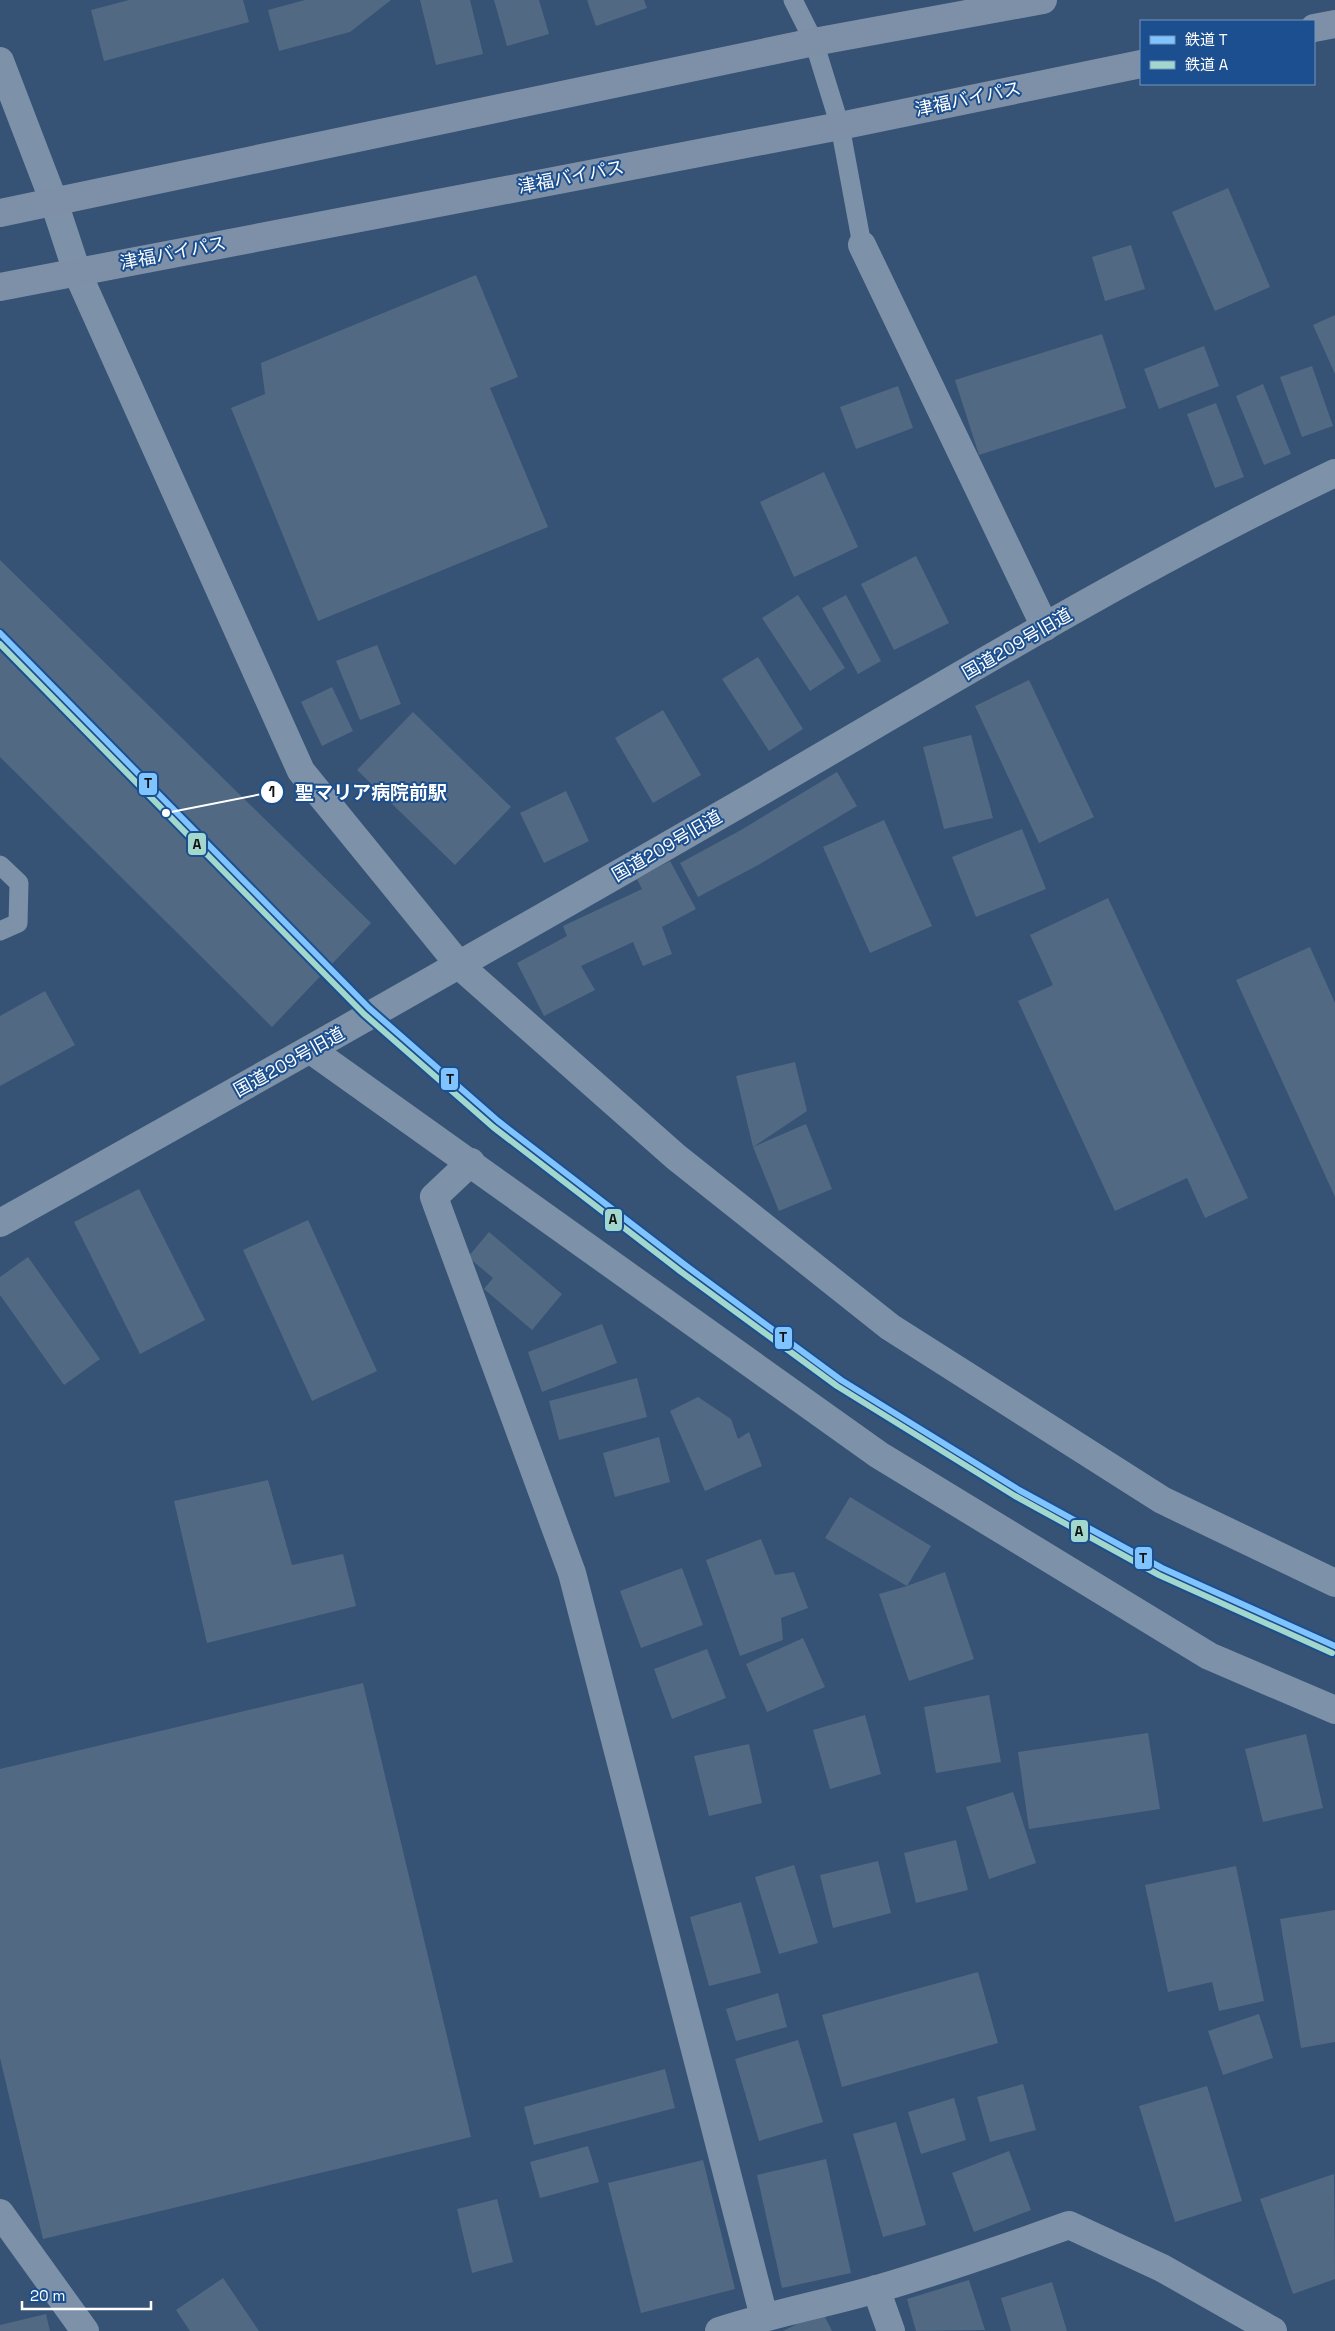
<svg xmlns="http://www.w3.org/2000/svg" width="1335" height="2331" viewBox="0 0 1335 2331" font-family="'Space Grotesk','Noto Sans JP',sans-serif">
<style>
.building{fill:#526984}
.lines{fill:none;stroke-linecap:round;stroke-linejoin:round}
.service{stroke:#7d92a8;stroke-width:19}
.minor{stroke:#7d92a8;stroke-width:28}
.tertiary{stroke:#7d92a8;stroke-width:28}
.trunk{stroke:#7e90a7;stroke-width:28}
.rail-1-casing{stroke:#1b4f8f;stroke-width:10}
.rail-2-casing{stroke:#1b4f8f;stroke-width:10}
.rail-1{stroke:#80c4ff;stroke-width:6}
.rail-2{stroke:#a2d7cd;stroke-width:6}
.labels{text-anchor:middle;stroke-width:4;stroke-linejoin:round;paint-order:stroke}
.street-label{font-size:18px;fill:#fff;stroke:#1b4f8f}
.leader{fill:none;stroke:#fff;stroke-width:2}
.callout-dot{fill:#fff;stroke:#1b4f8f;stroke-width:2}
.mark-label{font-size:15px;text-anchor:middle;font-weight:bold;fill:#111}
.callout-label{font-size:19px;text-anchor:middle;font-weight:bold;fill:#fff;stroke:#1b4f8f;stroke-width:4;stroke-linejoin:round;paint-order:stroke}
.line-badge{stroke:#1b4f8f;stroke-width:2}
.pale-badge-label{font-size:14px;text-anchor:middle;font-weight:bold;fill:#111}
</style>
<rect width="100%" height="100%" fill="#365274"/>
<g class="building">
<polygon points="129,0 243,0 249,22 104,61 91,10"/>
<polygon points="305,0 391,0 350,32 279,51 268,10"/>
<polygon points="420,0 470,0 483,54 436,65"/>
<polygon points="494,0 539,0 549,34 507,46"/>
<polygon points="587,0 644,0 647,8 596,26"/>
<polygon points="1228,188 1270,287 1215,311 1172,212"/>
<polygon points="1131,245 1145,289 1105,301 1092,257"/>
<polygon points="476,275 518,377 490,388 548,527 318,621 231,408 265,394 261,363"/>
<polygon points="1335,315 1335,374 1313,325"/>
<polygon points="1102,334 1126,408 979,455 955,380"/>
<polygon points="1204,346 1219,386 1159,409 1144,369"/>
<polygon points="1312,366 1333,426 1302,437 1280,377"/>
<polygon points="1263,384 1291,454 1264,465 1236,396"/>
<polygon points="898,386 913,428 856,449 840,407"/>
<polygon points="1216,403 1244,477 1215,488 1187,414"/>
<polygon points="824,472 858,547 794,577 760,502"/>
<polygon points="916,556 949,623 894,650 861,584"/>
<polygon points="0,560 371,923 272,1027 0,757"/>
<polygon points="798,595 845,668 810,691 762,618"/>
<polygon points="846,595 881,661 858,674 822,608"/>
<polygon points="377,645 401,704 360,720 336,661"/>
<polygon points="758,657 803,729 769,751 722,679"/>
<polygon points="1029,680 1094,817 1039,843 975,706"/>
<polygon points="332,687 353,731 322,746 301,702"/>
<polygon points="663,710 701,775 653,803 615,738"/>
<polygon points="413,712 511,807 455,865 357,770"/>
<polygon points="971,735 993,818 944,829 923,747"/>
<polygon points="837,772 857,806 760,864 698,897 680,863 741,830"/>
<polygon points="566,791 589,841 544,863 520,813"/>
<polygon points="884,820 932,926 870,953 823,847"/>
<polygon points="1022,829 1046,889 976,917 952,857"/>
<polygon points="670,861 696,909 662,927 672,954 643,966 633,942 581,966 595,990 544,1016 517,963 567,936 563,926 642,889 637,879"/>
<polygon points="1108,898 1248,1198 1205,1218 1187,1178 1115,1211 1018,1001 1053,985 1030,935"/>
<polygon points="1310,947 1335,1003 1335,1197 1236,980"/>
<polygon points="45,991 75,1045 0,1086 0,1016"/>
<polygon points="795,1062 807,1111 753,1147 736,1076"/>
<polygon points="806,1124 832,1189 779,1211 753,1147"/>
<polygon points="139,1189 205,1320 140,1354 74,1222"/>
<polygon points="308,1220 377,1371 312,1401 243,1250"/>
<polygon points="489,1232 562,1294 532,1330 484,1289 493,1278 468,1257"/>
<polygon points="28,1257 100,1359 64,1385 0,1295 0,1277"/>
<polygon points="602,1324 617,1363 542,1392 528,1352"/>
<polygon points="637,1378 647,1417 559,1440 549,1401"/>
<polygon points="698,1397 731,1419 738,1439 749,1432 762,1466 705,1491 670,1411"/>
<polygon points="659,1437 670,1482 615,1497 603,1453"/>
<polygon points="268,1480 292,1565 343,1554 356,1606 207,1643 174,1501"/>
<polygon points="850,1497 931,1546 907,1586 945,1572 974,1659 909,1681 879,1594 907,1586 825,1538"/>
<polygon points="761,1539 775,1575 794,1572 808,1608 781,1618 783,1640 740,1656 706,1560"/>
<polygon points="682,1568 703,1625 641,1648 620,1591"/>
<polygon points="803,1638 825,1687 767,1712 746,1664"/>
<polygon points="707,1649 726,1698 672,1719 654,1669"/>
<polygon points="363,1683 471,2137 43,2239 0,2058 0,1769"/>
<polygon points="989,1695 1001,1762 936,1773 924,1707"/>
<polygon points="865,1715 881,1774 830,1789 813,1730"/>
<polygon points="1148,1733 1160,1809 1029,1829 1018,1752"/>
<polygon points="1306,1734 1323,1808 1263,1822 1245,1749"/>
<polygon points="749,1744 762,1803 709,1816 694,1756"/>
<polygon points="1013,1792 1036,1863 989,1879 966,1807"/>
<polygon points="956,1840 968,1890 916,1903 904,1853"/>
<polygon points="878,1861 891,1913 833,1928 820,1875"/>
<polygon points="794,1865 818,1943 779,1954 755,1877"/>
<polygon points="1236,1866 1264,2001 1219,2011 1212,1982 1168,1992 1145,1885"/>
<polygon points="741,1902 761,1973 709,1986 690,1917"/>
<polygon points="1335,1910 1335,2042 1301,2048 1280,1919"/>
<polygon points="978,1972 998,2043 842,2087 822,2015"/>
<polygon points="778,1993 787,2027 736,2041 726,2009"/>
<polygon points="1259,2014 1273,2058 1223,2075 1208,2031"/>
<polygon points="798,2040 823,2122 759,2141 735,2059"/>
<polygon points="665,2069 675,2108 534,2145 524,2107"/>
<polygon points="1023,2084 1036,2130 990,2142 977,2097"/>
<polygon points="1207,2086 1242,2201 1175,2222 1139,2106"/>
<polygon points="954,2098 966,2140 921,2154 908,2112"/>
<polygon points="896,2122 926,2225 883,2237 853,2134"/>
<polygon points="588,2146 599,2182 540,2198 530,2162"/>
<polygon points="1009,2151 1031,2210 974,2232 952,2173"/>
<polygon points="826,2159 851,2273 782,2288 757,2175"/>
<polygon points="703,2160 735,2289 641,2313 608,2183"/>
<polygon points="1334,2174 1335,2279 1293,2294 1260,2199"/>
<polygon points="497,2199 513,2262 472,2273 457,2209"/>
<polygon points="223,2278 259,2331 190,2331 176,2310"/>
<polygon points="969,2280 985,2330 916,2331 907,2299"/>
<polygon points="1052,2282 1067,2331 1011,2331 1001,2298"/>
<polygon points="822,2311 832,2331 783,2331"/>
<polygon points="46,2314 50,2331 0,2331 0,2325"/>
</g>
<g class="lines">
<g class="service">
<polyline points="793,0 814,42 840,126 862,245"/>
<polyline points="0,865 19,883 18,923 0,931"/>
</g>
<g class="minor">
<polyline points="0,61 54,202 77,272 301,771 460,966 676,1157 890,1327 1162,1500 1335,1583"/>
<polyline points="862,245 1045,627"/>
<polyline points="311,1050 879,1455 1209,1656 1335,1710"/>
<polyline points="471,1162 434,1197 572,1573 764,2317"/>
<polyline points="0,2213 85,2331"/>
<polyline points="876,2289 891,2331"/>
<path d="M719,2331C771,2314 824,2304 877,2289C942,2270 1005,2248 1069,2225L1162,2268L1273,2331"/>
</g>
<path class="tertiary" d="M0,1223C251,1083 501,942 750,798C943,686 1134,569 1335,473"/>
<g class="trunk">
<polyline points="1314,28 1335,24"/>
<polyline points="0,213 814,42 1043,0"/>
<polyline points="0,287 840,126 1141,64"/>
</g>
<defs>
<polyline id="rail-1" points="0,633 369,1008 498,1121 685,1265 841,1380 1019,1490 1162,1568 1335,1646"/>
<polyline id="rail-2" points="0,644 364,1014 493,1127 680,1271 837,1386 1015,1496 1159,1575 1332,1653"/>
</defs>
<use href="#rail-1" class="rail-1-casing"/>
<use href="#rail-2" class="rail-2-casing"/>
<use href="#rail-1" class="rail-1"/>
<use href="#rail-2" class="rail-2"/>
</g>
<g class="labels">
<g class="street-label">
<text transform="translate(968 99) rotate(-12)" y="6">津福バイパス</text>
<text transform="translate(571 177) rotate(-11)" y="6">津福バイパス</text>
<text transform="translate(173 253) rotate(-11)" y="6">津福バイパス</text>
<text transform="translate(1017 644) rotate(-30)" y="6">国道209号旧道</text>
<text transform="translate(667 846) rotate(-30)" y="6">国道209号旧道</text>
<text transform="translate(289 1062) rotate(-29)" y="6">国道209号旧道</text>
</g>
</g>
<path class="leader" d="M166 813L272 792"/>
<g class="callout-dot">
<circle cx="166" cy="813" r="5"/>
<circle cx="272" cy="792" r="12"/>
</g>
<g class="mark-label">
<text x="272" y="797">1</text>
</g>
<g class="callout-label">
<text x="371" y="799">聖マリア病院前駅</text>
</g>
<g class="line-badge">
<rect x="138" y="772" width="20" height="24" rx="5" fill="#80c4ff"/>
<rect x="187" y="832" width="20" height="24" rx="5" fill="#a2d7cd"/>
<rect x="440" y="1067" width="19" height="24" rx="5" fill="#80c4ff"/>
<rect x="604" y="1208" width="19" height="24" rx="5" fill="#a2d7cd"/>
<rect x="774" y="1326" width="19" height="24" rx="5" fill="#80c4ff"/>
<rect x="1070" y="1519" width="19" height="24" rx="5" fill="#a2d7cd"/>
<rect x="1134" y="1546" width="19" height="24" rx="5" fill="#80c4ff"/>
</g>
<g class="pale-badge-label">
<text x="148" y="788">T</text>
<text x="197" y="849">A</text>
<text x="450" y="1084">T</text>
<text x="613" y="1224">A</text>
<text x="783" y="1342">T</text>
<text x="1079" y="1536">A</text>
<text x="1143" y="1563">T</text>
</g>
<rect x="1140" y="20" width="175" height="65" fill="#1b4f8f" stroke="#7695bc"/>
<rect x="1150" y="36" width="25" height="8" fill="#80c4ff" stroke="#7695bc"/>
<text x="1185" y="45" font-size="15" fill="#ffffff">鉄道 T</text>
<rect x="1150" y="61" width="25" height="8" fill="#a2d7cd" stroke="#7695bc"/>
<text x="1185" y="70" font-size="15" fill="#ffffff">鉄道 A</text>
<path d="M22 2301v8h129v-8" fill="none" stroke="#ffffff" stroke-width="2.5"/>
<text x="30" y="2301" font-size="15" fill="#ffffff" stroke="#1b4f8f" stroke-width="4" paint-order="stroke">20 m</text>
</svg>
